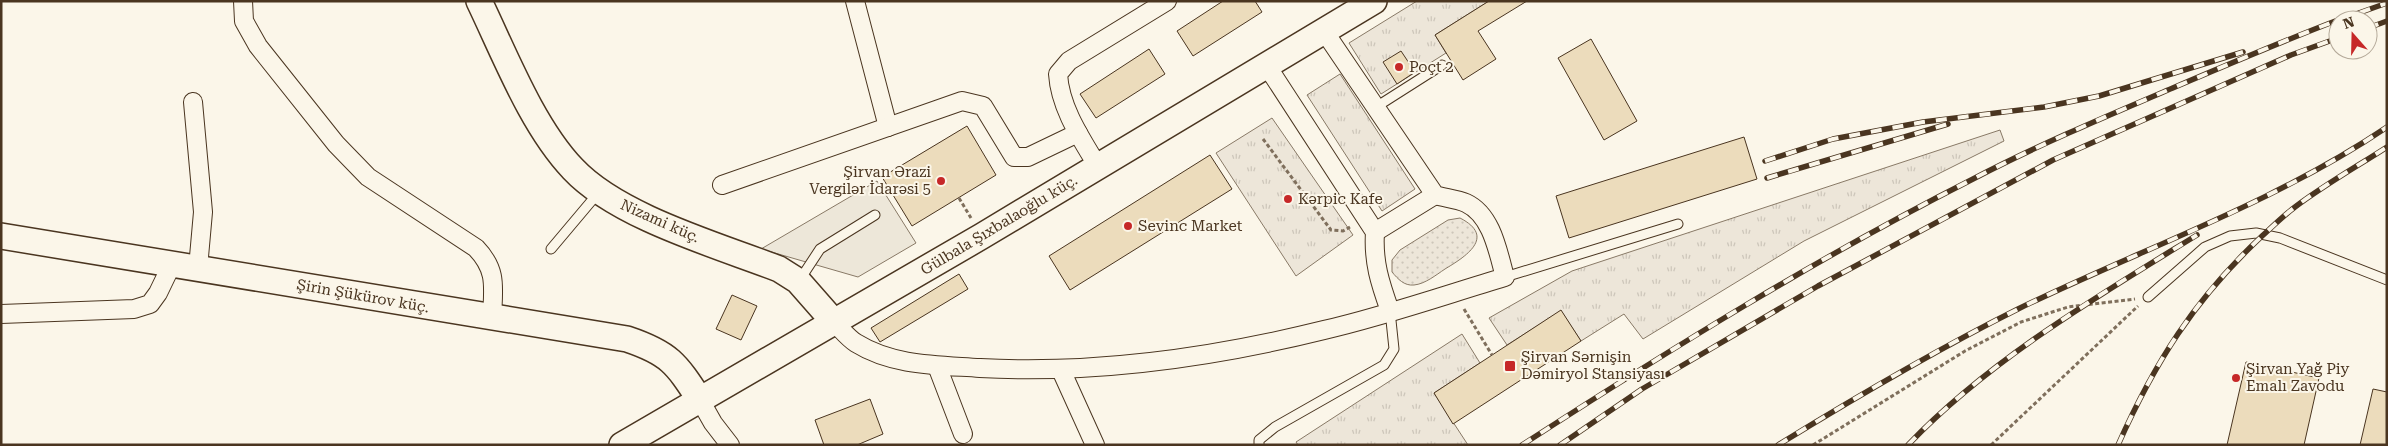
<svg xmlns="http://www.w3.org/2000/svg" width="2388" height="446" viewBox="0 0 2388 446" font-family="'Roboto Serif',serif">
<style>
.grass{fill:url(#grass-dots);stroke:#887966}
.park{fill:url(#park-tufts);stroke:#887966}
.parking{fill:#ede7d9;stroke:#887966}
.building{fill:#ecdcbc;stroke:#4a3520}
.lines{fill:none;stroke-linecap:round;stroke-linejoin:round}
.lane-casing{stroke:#4a3520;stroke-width:11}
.street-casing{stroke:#4a3520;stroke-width:20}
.secondary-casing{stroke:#4a3520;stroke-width:28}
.path{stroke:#7f6f5c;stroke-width:3;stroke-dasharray:4 2.5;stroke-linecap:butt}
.lane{stroke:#fbf6e9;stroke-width:9}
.street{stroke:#fbf6e9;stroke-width:18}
.secondary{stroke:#fbf6e9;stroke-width:25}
.rail-casing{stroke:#4a3520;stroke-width:5.5}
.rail{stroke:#fbf6e9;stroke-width:4;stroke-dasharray:11;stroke-linecap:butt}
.poi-dot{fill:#c62828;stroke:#fbf6e9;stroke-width:2}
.labels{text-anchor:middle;stroke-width:4;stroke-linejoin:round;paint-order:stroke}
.poi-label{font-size:15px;fill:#4a3520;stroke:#fbf6e9;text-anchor:start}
.street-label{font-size:15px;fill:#4a3520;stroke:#fbf6e9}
</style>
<defs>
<pattern id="grass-dots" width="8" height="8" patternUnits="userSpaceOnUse" patternTransform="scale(1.25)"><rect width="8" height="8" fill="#ede6d9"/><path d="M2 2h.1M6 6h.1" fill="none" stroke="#cdc6ba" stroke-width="1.8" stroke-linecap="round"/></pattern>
<pattern id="park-tufts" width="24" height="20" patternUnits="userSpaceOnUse" patternTransform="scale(1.25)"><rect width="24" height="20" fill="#ede6d9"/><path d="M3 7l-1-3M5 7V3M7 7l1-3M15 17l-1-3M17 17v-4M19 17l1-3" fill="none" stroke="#cdc6ba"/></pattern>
</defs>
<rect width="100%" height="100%" fill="#fbf6e9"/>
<path class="grass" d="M1460,218C1497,237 1465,257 1445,269C1436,275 1425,284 1414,285C1404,286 1398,279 1392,272V260L1400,250L1448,220Z"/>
<g class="park">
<polygon points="1417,1 1489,1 1435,35 1446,53 1381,94 1349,43"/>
<polygon points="1340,74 1415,189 1382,211 1307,95"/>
<polygon points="1272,118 1353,235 1296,276 1216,153"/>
<polygon points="2000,130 2004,141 1804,241 1643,339 1624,314 1581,341 1561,311 1507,345 1489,318 1572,271"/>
<polygon points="1462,334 1480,363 1434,393 1468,445 1298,445 1296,442"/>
</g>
<polygon class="parking" points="877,181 916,243 858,277 761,249"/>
<g class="building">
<polygon points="1223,1 1255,1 1262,12 1193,56 1177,31"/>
<polygon points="1489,1 1527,1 1478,31 1496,59 1463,80 1435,35"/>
<polygon points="1591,39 1637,121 1604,140 1558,58"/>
<polygon points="1149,49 1165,74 1096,118 1080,94"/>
<polygon points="1401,51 1415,72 1397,84 1383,62"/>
<polygon points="967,126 996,175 912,226 882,177"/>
<polygon points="1744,137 1757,179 1569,238 1556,196"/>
<polygon points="1210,155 1232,189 1070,290 1049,256"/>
<polygon points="959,274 968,289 880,342 871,328"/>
<polygon points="732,295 757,306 741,340 716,329"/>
<polygon points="1561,310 1581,341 1453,424 1434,393"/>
<polygon points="2246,362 2319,378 2304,445 2227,445"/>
<polygon points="2373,389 2387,392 2387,445 2360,445"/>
<polygon points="870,399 883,434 857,445 824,445 815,420"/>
</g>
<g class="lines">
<defs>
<g id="lane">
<polyline points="1376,107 1442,65"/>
<polyline points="551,249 599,192"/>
<polyline points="1505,277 1678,224"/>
<polyline points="799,281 820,249 875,215"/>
<polyline points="2148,297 2205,247 2230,236 2256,233 2280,238 2387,280"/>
<polyline points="1259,445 1259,440 1275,427 1384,365 1394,349 1390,311"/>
</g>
<g id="street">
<path d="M243,1L244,21L258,46L336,144L368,177L476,248C498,271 493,288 492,318"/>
<polyline points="855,1 888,127"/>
<path d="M1267,66L1375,232C1373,262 1380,283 1390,311"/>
<polyline points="193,102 203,212 198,268"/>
<path d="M1097,165C1080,137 1060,107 1058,74L1069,61L1167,1"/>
<polyline points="722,185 962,101 983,106 1014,157 1028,157 1078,133"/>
<polyline points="1375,232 1435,195"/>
<polyline points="1,314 134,309 150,304 158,293 172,264"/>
<path d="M834,322C841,329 848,338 856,343C893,366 937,365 980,368C1096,374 1211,358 1324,330C1385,316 1445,295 1505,277C1498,252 1492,215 1466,203C1457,199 1445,198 1435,195L1324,31"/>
<polyline points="937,366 963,434"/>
<polyline points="1061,370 1095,445"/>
<polyline points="700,400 713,423 730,445"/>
</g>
<g id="secondary">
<path d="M479,1C505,55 532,126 573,169C618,217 717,245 779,269L798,281L834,322"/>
<path d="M1,236L627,339C669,353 676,363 700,400"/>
<polyline points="622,445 982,236 1374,1"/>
</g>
</defs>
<use href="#lane" class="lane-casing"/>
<use href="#street" class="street-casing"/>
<use href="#secondary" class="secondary-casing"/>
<g class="path">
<polyline points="1263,139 1331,230 1343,231 1350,227"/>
<polyline points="959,198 971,218"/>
<polyline points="1464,309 1492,355"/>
<polyline points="1813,445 1965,351 2021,322 2068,307 2135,299"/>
<polyline points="1991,445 2138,306"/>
</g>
<use href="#lane" class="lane"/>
<use href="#street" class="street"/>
<use href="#secondary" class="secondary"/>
<defs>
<g id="rail">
<polyline points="2339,20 2387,3"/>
<polyline points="2368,28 2387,21"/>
<polyline points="1765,161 1833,139 1923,122 2044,107 2099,96 2243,52"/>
<polyline points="1767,178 1948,124"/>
<path d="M1522,445C1669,350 1817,258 1973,179C2038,145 2107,116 2175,87C2229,64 2283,41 2338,20"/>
<polyline points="1560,445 1642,389 1818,286 2053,160 2291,55 2338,38"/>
<path d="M1778,445C1856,397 1936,350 2018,309C2141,249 2273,204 2387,127"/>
<path d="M1908,445C1989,360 2098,296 2197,235"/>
<path d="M2118,445C2155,362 2194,300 2261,237C2272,227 2283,216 2295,207C2324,185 2356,167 2387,147"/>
</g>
</defs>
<use href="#rail" class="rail-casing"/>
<use href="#rail" class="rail"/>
</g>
<g class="poi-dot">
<circle cx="1399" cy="67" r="5"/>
<circle cx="941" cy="181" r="5"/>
<circle cx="1288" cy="199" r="5"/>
<circle cx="1128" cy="226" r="5"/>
<rect x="1504" y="360" width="12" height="12" rx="2.5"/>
<circle cx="2236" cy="378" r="5"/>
</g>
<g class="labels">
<g class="poi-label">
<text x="1409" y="72">Poçt 2</text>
<text x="931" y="177" text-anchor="end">Şirvan Ərazi<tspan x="931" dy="17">Vergilər İdarəsi 5</tspan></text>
<text x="1298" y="204">Kərpic Kafe</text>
<text x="1138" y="231">Sevinc Market</text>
<text x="1521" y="362">Şirvan Sərnişin<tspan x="1521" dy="17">Dəmiryol Stansiyası</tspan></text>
<text x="2246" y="374">Şirvan Yağ Piy<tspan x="2246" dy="17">Emalı Zavodu</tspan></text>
</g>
<g class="street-label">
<text transform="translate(660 221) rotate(24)" y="5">Nizami küç.</text>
<text transform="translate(999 225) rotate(-31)" y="5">Gülbala Şıxbalaoğlu küç.</text>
<text transform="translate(363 296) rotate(10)" y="5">Şirin Şükürov küç.</text>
</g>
</g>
<rect width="2388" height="446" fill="none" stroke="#4a3520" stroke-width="5"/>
<g transform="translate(2353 35) rotate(340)"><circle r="24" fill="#fbf6e9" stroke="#b4a999"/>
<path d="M0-4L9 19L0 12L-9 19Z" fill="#c62828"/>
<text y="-8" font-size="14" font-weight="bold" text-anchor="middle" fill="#4a3520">N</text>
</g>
</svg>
